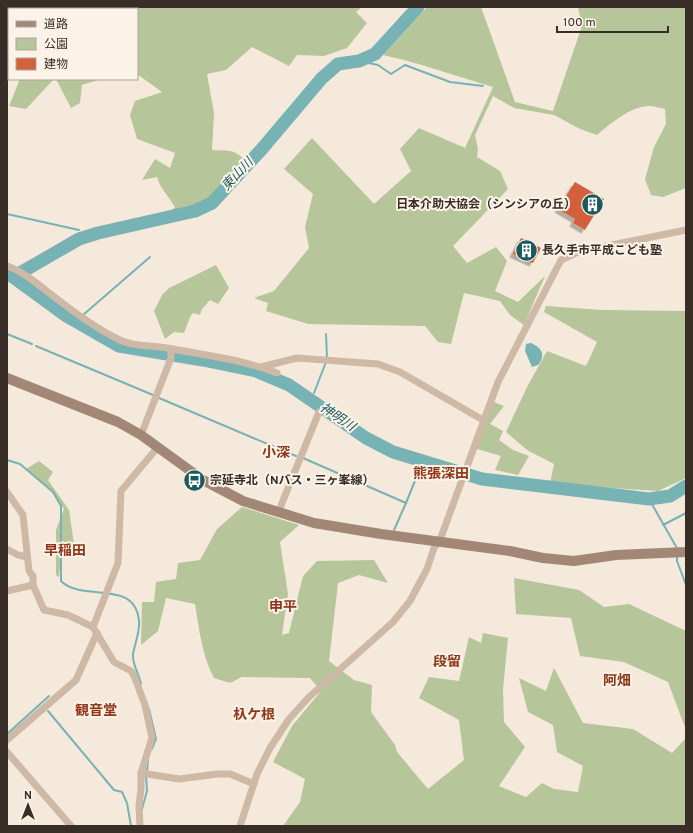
<svg xmlns="http://www.w3.org/2000/svg" width="693" height="833" viewBox="0 0 693 833" font-family="Overpass,'Noto Sans JP',sans-serif">
<style>
.green{fill:#b6c59a}
.water{fill:#77b2b4}
.lines{fill:none;stroke-linecap:round;stroke-linejoin:round}
.stream{stroke:#77b2b4;stroke-width:2}
.river{stroke:#77b2b4;stroke-width:13}
.building{fill:#d2613c;filter:url(#shadow)}
.street{stroke:#ceb8a6;stroke-width:7}
.secondary{stroke:#a28777;stroke-width:10}
.labels{text-anchor:middle;dominant-baseline:central;stroke-width:4;stroke-linejoin:round;paint-order:stroke}
.poi-label{font-size:12px;font-weight:bold;fill:#392d27;stroke:#fbf3e8;text-anchor:start}
.water-label{font-size:13px;font-style:italic;fill:#195a5f;stroke:#fbf3e8}
.quarter-label{font-size:14px;font-weight:bold;fill:#913618;stroke:#fbf3e8}
</style>
<defs>
<filter id="shadow"><feDropShadow dx="-3.5" dy="3.5" stdDeviation="0" flood-color="#0004"/></filter>
</defs>
<rect width="100%" height="100%" fill="#f4e9db"/>
<g class="green">
<path d="M116 7H362L356 12 367 23 347 48 324 56 297 55 289 66 252 47 226 70 207 74 214 113 212 150C228 151 233 148 246 161V166L209 203 195 210 169 214 175 207 160 185 157 177 142 180 155 159 170 168 175 153 137 139 130 115 135 101 162 92 137 74V9H119Z"/>
<path d="M427 7H481L515 102 553 111 582 26 578 7H686V188L663 197 651 195 645 179 654 147 666 124 665 109C660 108 654 106 649 106 631 106 610 124 597 135L580 129 554 115 514 108 493 96 475 135 478 149 477 157 500 171 508 189 453 246 467 263 496 247 507 261 495 291 518 302 545 276 524 325 510 315 500 301 464 293 451 344 438 342 425 326 308 324 266 311 268 303 254 298 274 291 309 248 305 227 313 194 284 169 312 138 374 204 411 171 400 149 419 128 465 148 493 87C456 76 420 63 383 55Z"/>
<polygon points="20,79 54,79 26,109 9,106"/>
<polygon points="56,79 101,79 82,85 80,103 71,108"/>
<polygon points="216,265 229,288 218,304 210,300 202,309 200,315 193,313 190,317 184,333 174,332 165,339 154,311 162,295 169,288"/>
<polygon points="546,306 602,310 686,311 686,478 658,491 550,484 554,464 527,450 506,432 527,387 547,351 586,366 597,342 544,312"/>
<polygon points="491,401 504,406 490,424 503,431 499,440 513,450 529,456 518,475 495,470 501,456 474,448"/>
<polygon points="39,461 53,472 48,480 69,510 75,551 61,557 59,577 56,575 56,530 64,509 49,488 26,469"/>
<path d="M242 507 299 525 280 542 288 594 282 635 289 633 303 576 317 561 374 560 388 583 359 575 338 583 329 661 354 680 372 685 371 712 395 745 397 752 428 789 464 760 459 720 419 698 429 677 459 681 469 637 481 643 483 633 508 638 503 689 504 722 525 747 499 786 526 797 542 783 554 789 578 792 583 766 557 752 553 725 528 712 519 678 546 691 554 668 583 723 633 729 672 753 686 738V826H283L300 802 305 779 273 762 292 726 321 691 310 678 242 677 230 683 214 678C202 656 199 628 195 604L166 598 158 631 141 645 142 602H154L156 582 176 579 178 563 200 560 217 529Z"/>
<polygon points="514,578 579,590 604,607 629,604 686,631 686,730 668,682 624,662 580,656 571,618 516,614"/>
</g>
<path class="water" d="M531 343C542 348 546 355 538 365L532 367 525 351 526 344Z"/>
<g class="lines">
<g class="stream">
<polyline points="359,61 378,65 391,74 405,65 450,82 483,86"/>
<polyline points="7,214 79,230"/>
<polyline points="83,315 150,257"/>
<polyline points="7,334 32,344"/>
<polyline points="326,334 327,358"/>
<polyline points="36,346 153,395"/>
<polyline points="314,393 326,362"/>
<polyline points="159,398 296,456"/>
<polyline points="303,458 406,503 394,530"/>
<path d="M7 460 20 464 53 492 61 506V581C83 603 135 578 139 621 140 632 135 643 133 654 132 664 139 674 141 684"/>
<polyline points="649,499 678,550"/>
<polyline points="406,503 419,471"/>
<polyline points="663,525 686,513"/>
<polyline points="677,556 677,561 686,585"/>
<polyline points="149,709 156,739 152,749"/>
<polyline points="48,711 114,790 122,792 127,803 131,826"/>
<polyline points="7,734 49,696"/>
<polyline points="147,772 148,760"/>
<polyline points="142,809 147,791 146,776"/>
</g>
<g class="river">
<polyline points="7,13 9,9"/>
<polyline points="7,274 13,277 65,315 119,346 203,360 256,371 289,385 366,438 393,452 482,479 649,499 670,496 686,486"/>
<polyline points="13,277 79,239 98,233 195,211 212,203 261,150 322,78 338,64 359,61 375,54 418,7"/>
</g>
</g>
<g class="building">
<polygon points="575,182 604,199 585,230 573,223 575,219 558,209"/>
<polygon points="521,238 541,248 533,263 513,254"/>
</g>
<g class="lines">
<g class="street">
<path d="M7 266C22 271 35 282 48 292 69 308 97 330 122 341 136 347 152 345 167 348 204 355 241 359 277 373"/>
<polyline points="261,367 297,358 378,364 400,372 483,420"/>
<polyline points="141,435 171,358 171,349"/>
<polyline points="7,492 23,515 29,571 33,576 33,585 44,610 68,615 93,627 114,662 131,671 135,678 145,705 152,738 141,773 141,789 139,806 140,826"/>
<polyline points="278,513 319,412"/>
<polyline points="7,549 18,555 27,557"/>
<polyline points="7,591 33,585"/>
<polyline points="93,627 118,563 121,491 157,448"/>
<polyline points="7,740 76,680 97,633"/>
<polyline points="7,752 71,826"/>
<polyline points="141,773 179,779 217,774 230,774 254,784"/>
<polyline points="240,826 257,774 270,748 289,719 309,697 393,622 410,601 427,569 434,548 440,540 498,382 561,260 578,252 686,230"/>
</g>
<polyline class="secondary" points="7,378 118,422 141,435 203,480 243,501 314,523 381,534 510,551 543,558 574,561 616,555 686,552"/>
</g>
<defs>
<symbol id="building-disc" viewBox="-11 -11 22 22"><circle r="9.5" fill="#195a5f" stroke="#fbf3e8"/><path d="M-4-6H4V6H1V3H-1V6H-4ZM-2.5-4.3h1.7v1.8h-1.7ZM.8-4.3h1.7v1.8H.8ZM-2.5-1h1.7V.8h-1.7ZM.8-1h1.7V.8H.8Z" fill="#fff"/></symbol>
<symbol id="bus-disc" viewBox="-11 -11 22 22"><circle r="9.5" fill="#195a5f" stroke="#fbf3e8"/><path d="M-5-6H5V4H4V6H2V4H-2V6H-4V4H-5ZM-3.5-4V0h7V-4ZM-3.5 1.2v1.5H-2V1.2ZM2 1.2v1.5H3.5V1.2Z" fill="#fff"/></symbol>
</defs>
<g fill-rule="evenodd">
<use href="#building-disc" x="580" y="192" width="25" height="25"/>
<use href="#building-disc" x="514" y="238" width="25" height="25"/>
<use href="#bus-disc" x="182" y="468" width="25" height="25"/>
</g>
<g class="labels">
<g class="poi-label">
<text x="576" y="205" text-anchor="end">日本介助犬協会（シンシアの丘）</text>
<text x="542" y="251">長久手市平成こども塾</text>
<text x="210" y="481">宗延寺北（Nバス・三ヶ峯線）</text>
</g>
<g class="water-label">
<text transform="translate(238 175) rotate(-47)">東山川</text>
<text transform="translate(337 418) rotate(34)">神明川</text>
</g>
<g class="quarter-label">
<text x="276" y="453">小深</text>
<text x="441" y="474">熊張深田</text>
<text x="65" y="551">早稲田</text>
<text x="283" y="607">申平</text>
<text x="447" y="662">段留</text>
<text x="617" y="681">阿畑</text>
<text x="96" y="711">観音堂</text>
<text x="254" y="715">杁ケ根</text>
</g>
</g>
<rect width="693" height="833" fill="none" stroke="#392d27" stroke-width="16"/>
<rect x="8" y="8" width="130" height="72" fill="#fbf3e8" stroke="#ada49b"/>
<rect x="16" y="21" width="20" height="6" fill="#a28777" stroke="#ada49b"/>
<text x="44" y="28" font-size="12" fill="#392d27">道路</text>
<rect x="16" y="38" width="20" height="12" fill="#b6c59a" stroke="#ada49b"/>
<text x="44" y="48" font-size="12" fill="#392d27">公園</text>
<rect x="16" y="58" width="20" height="12" fill="#d2613c" stroke="#ada49b"/>
<text x="44" y="68" font-size="12" fill="#392d27">建物</text>
<g transform="translate(28 805)" stroke="#fbf3e8" stroke-width="3" paint-order="stroke">
<path d="M0-3L7 15L0 10L-7 15Z" fill="#392d27"/>
<text y="-6" font-size="11" font-weight="bold" text-anchor="middle" fill="#392d27">N</text>
</g>
<path d="M557 26v6h111v-6" fill="none" stroke="#392d27" stroke-width="2"/>
<text x="563" y="26" font-size="12" fill="#392d27" stroke="#fbf3e8" stroke-width="3" paint-order="stroke">100 m</text>
</svg>
